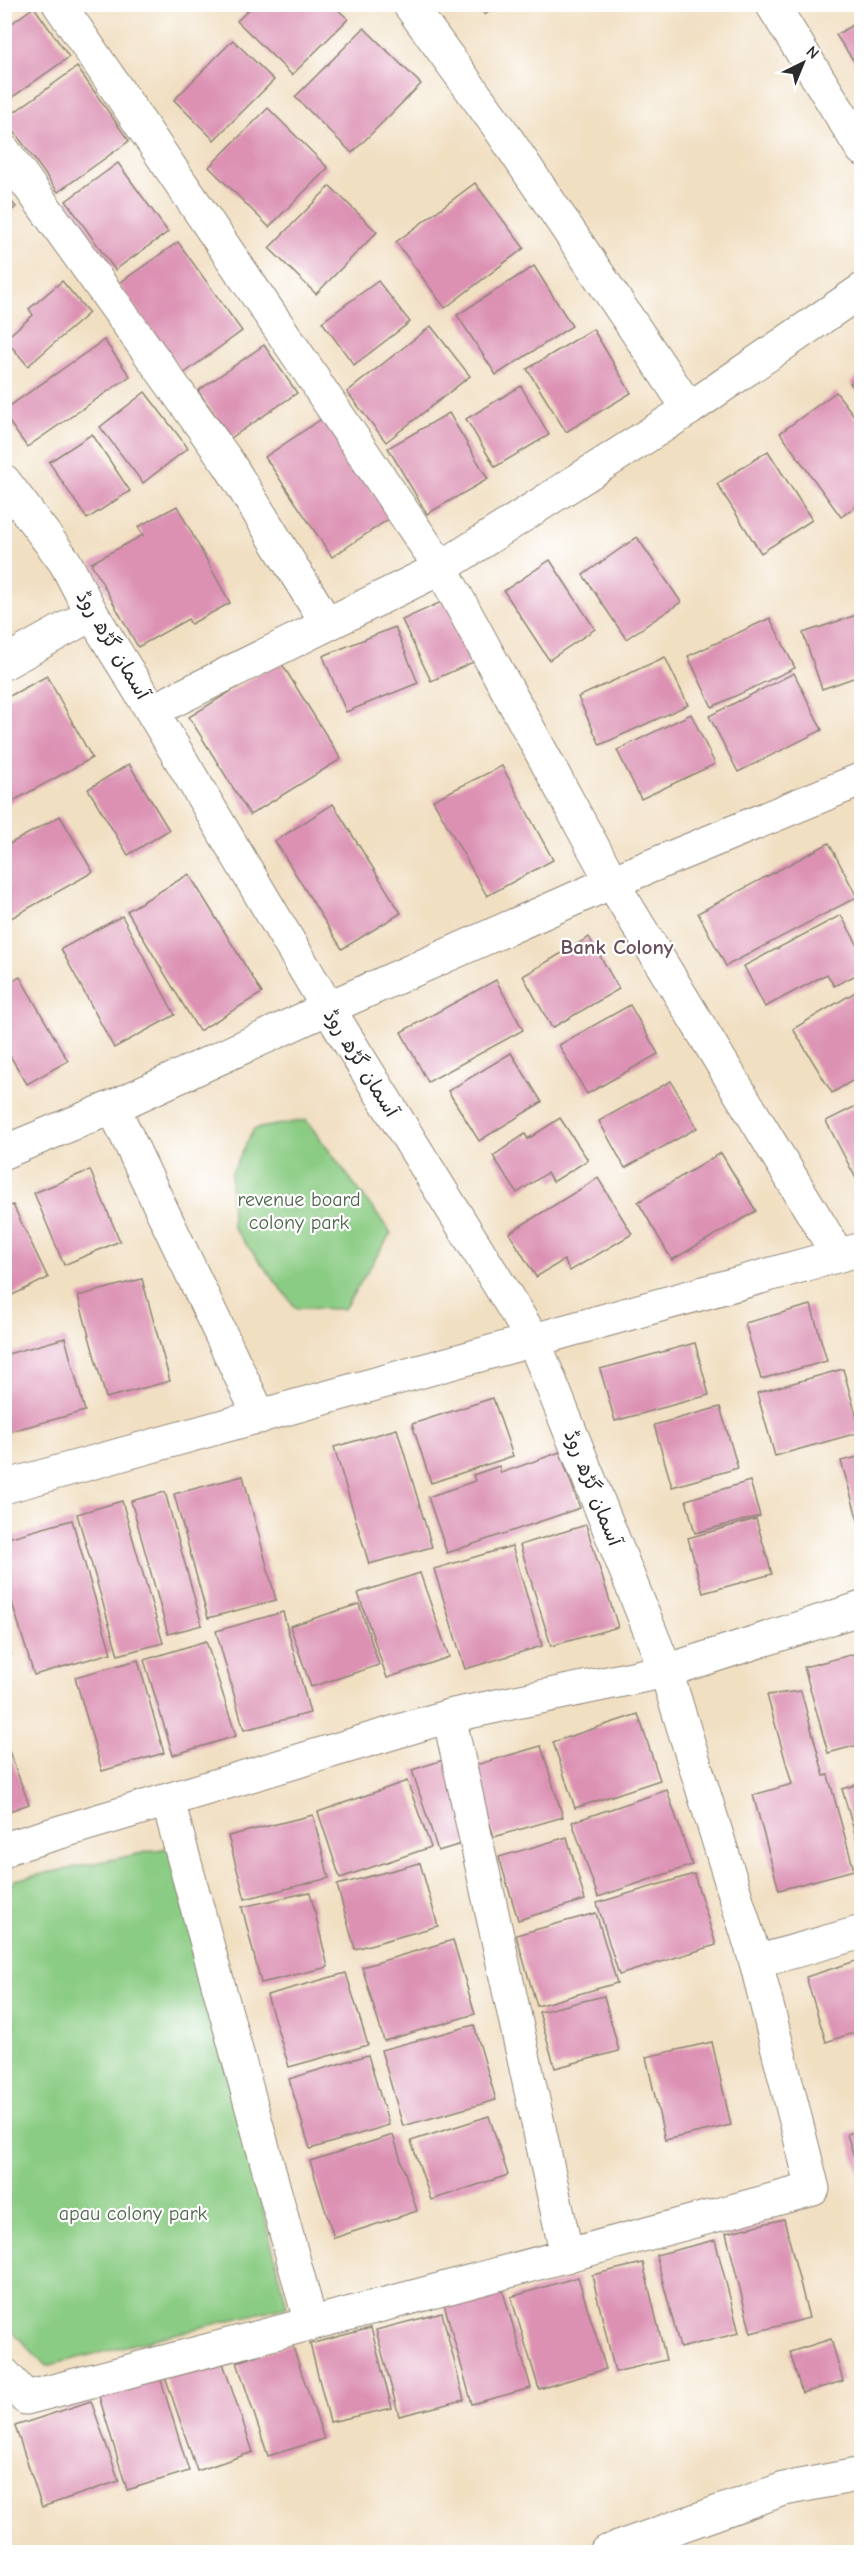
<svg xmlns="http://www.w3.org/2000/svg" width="866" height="2557" viewBox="0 0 866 2557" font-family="'Comic Neue','Playpen Sans Arabic',sans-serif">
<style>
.green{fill:#8bcc84;stroke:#5b7c58;stroke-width:1.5}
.building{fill:#dc91b3}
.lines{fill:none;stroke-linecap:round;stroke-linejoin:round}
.street-casing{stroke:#8e8576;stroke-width:35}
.secondary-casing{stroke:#8e8576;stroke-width:35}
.street{stroke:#fff;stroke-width:33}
.secondary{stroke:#fff;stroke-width:33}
.labels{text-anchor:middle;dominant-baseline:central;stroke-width:4.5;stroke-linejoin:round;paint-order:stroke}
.street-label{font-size:20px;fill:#2b2b2b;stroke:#fff}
.park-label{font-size:20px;fill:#4d634a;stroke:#fff}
.neighbourhood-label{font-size:21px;font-weight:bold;fill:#694f5b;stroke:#fff}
</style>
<rect width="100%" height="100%" fill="#fff"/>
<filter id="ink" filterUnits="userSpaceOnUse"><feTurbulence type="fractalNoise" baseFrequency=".0167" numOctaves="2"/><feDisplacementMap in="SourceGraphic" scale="12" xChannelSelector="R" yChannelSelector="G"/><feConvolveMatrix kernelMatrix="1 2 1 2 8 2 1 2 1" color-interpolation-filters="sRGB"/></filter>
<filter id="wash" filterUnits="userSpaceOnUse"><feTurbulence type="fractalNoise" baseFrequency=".008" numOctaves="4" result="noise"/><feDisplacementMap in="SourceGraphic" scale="24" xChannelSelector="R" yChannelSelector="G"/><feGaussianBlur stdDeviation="1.35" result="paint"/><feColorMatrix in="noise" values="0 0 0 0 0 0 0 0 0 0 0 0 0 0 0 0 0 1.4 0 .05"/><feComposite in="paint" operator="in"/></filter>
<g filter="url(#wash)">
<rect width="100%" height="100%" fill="#f1dfc2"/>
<g class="green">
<polygon points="306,1120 391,1233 344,1309 296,1308 232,1226 231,1174 254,1129"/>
<polygon points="172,1847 287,2306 46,2366 5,2323 4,1894 14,1880"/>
</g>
<g id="blocks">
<g class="building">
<polygon points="475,4 497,4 485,15"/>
<polygon points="254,5 333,5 348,19 292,75 237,21"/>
<polygon points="34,7 69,57 4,103 4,29"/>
<polygon points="862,19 862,73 836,35"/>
<polygon points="364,28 421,84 352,153 295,97"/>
<polygon points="233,40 274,80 214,140 174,100"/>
<polygon points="77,67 129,141 58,192 5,119"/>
<polygon points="268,108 328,168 269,227 209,167"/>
<polygon points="118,163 168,232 115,270 66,201"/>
<polygon points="475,183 524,248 445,308 396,242"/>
<polygon points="330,186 377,232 316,294 269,248"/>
<polygon points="4,193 16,207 4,217"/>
<polygon points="178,242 242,331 183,374 118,284"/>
<polygon points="534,266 572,326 496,375 457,315"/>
<polygon points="62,281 89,313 28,366 5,339 33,315 29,309"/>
<polygon points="378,281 410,322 354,365 322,322"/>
<polygon points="431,326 470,376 386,442 347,392"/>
<polygon points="593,329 631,393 566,432 527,369"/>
<polygon points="104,340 130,376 27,447 4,415 4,410"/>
<polygon points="264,345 297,393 231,438 198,391"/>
<polygon points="862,373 862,397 850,383"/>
<polygon points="521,386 549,435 495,467 466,419"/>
<polygon points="145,392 188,448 143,483 100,427"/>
<polygon points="836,392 862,426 862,502 841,517 780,433"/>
<polygon points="449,413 488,479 427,514 388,448"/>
<polygon points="323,418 390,518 332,557 265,457"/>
<polygon points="92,434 130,491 87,519 49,462"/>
<polygon points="768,451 812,520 761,553 717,484"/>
<polygon points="177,506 230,603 191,624 188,619 138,647 91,563 143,535 138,527"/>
<polygon points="637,537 681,602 626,639 583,575"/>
<polygon points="550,560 595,629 549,660 504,591"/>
<polygon points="450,598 480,659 431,681 402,620"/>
<polygon points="862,613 862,675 822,689 803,633"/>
<polygon points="770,618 795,668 712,707 688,656"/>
<polygon points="395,627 418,683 346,712 323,656"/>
<polygon points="665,657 688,705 600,745 578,697"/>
<polygon points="280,661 341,759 250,815 189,717"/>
<polygon points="794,673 822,730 738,772 709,716"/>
<polygon points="47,676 92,758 4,806 4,699"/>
<polygon points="691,714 715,764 641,799 617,750"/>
<polygon points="129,764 169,830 128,855 88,789"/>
<polygon points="502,766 553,860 487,896 433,800"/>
<polygon points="333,804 401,913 342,949 275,841"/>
<polygon points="60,816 93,872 4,922 4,847"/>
<polygon points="829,843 857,897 726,966 698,913"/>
<polygon points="189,874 262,993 199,1031 127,911"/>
<polygon points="841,915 862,953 862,972 834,986 827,974 765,1007 744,966"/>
<polygon points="122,916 175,1015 114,1048 61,949"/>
<polygon points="589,937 619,989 552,1028 523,976"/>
<polygon points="20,977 68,1061 27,1084 4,1046 4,986"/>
<polygon points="496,980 523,1030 428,1082 401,1032"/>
<polygon points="862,988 862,1075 832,1093 793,1029"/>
<polygon points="630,1005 658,1054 587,1094 559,1045"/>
<polygon points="511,1053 542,1102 479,1141 448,1091"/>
<polygon points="671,1081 697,1128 625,1168 599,1121"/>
<polygon points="862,1103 862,1190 826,1121"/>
<polygon points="560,1118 588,1160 553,1182 547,1173 517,1193 493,1156 525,1134 528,1139"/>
<polygon points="721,1153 756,1211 672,1260 638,1202"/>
<polygon points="90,1170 120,1241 64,1265 34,1193"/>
<polygon points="598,1178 632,1234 570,1271 564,1260 536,1277 509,1233"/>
<polygon points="13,1205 48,1278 4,1299 4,1208"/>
<polygon points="142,1279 170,1381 106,1398 78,1296"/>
<polygon points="811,1305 827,1361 761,1379 745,1323"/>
<polygon points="65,1338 85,1411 4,1433 4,1355"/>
<polygon points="695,1343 709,1395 615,1421 600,1369"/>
<polygon points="843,1369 861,1432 775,1456 757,1393"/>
<polygon points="493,1398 513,1456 431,1483 412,1424"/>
<polygon points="720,1407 738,1468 672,1487 654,1425"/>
<polygon points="397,1429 432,1547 369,1564 334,1447"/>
<polygon points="560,1452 580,1508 447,1553 428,1497 475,1481 473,1475 499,1466 501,1473"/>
<polygon points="862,1456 862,1531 861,1531 841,1461"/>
<polygon points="243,1476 276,1600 208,1618 174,1494"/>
<polygon points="750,1481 760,1516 695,1533 686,1500"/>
<polygon points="165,1492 202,1625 168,1634 131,1501"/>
<polygon points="122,1501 163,1643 118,1655 77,1514"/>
<polygon points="756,1519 772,1574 703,1593 688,1538"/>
<polygon points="72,1520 111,1653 34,1675 4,1576 4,1539"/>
<polygon points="586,1525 618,1627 551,1646 520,1545"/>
<polygon points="512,1546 542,1646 465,1669 434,1569"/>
<polygon points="420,1573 449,1657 387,1678 358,1593"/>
<polygon points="359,1604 379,1665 311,1687 290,1626"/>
<polygon points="283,1612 310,1713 244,1730 216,1631"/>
<polygon points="4,1636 11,1655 4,1657"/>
<polygon points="206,1641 236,1736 173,1755 144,1660"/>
<polygon points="862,1652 862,1744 828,1753 804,1667"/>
<polygon points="138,1660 164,1753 102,1771 75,1677"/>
<polygon points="801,1691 824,1776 828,1775 854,1870 779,1890 753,1795 792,1784 767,1695"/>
<polygon points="638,1714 660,1780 575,1808 553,1742"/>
<polygon points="4,1738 29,1804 4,1813"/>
<polygon points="541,1746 563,1817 494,1837 472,1766"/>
<polygon points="449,1758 475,1840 438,1851 412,1770"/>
<polygon points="407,1781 431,1847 340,1878 318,1812"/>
<polygon points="862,1783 862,1855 861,1855 842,1789"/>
<polygon points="667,1790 692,1865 598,1897 572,1822"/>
<polygon points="313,1815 329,1878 245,1899 228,1836"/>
<polygon points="567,1837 585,1900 518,1920 499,1857"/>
<polygon points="420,1863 438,1926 355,1949 337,1885"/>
<polygon points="694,1874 716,1945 619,1975 597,1903"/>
<polygon points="310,1892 328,1967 261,1983 242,1907"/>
<polygon points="596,1913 617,1983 537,2006 516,1935"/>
<polygon points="453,1940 475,2014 384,2041 362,1967"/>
<polygon points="862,1959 862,2030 826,2042 806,1977"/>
<polygon points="346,1973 368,2045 289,2067 267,1995"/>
<polygon points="604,1996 619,2051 555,2068 539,2012"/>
<polygon points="474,2025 496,2100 403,2126 381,2050"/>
<polygon points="712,2042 731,2125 665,2140 646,2057"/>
<polygon points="368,2055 389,2125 310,2149 289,2079"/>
<polygon points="489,2116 508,2175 431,2200 411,2141"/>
<polygon points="862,2130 862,2180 861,2180 847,2134"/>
<polygon points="393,2135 417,2211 334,2238 310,2161"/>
<polygon points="784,2219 809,2318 751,2333 726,2233"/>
<polygon points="715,2240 739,2333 680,2348 656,2255"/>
<polygon points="643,2263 666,2360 615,2372 592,2275"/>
<polygon points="578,2277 606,2369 539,2389 511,2297"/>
<polygon points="502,2288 531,2388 472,2404 444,2304"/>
<polygon points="442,2313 464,2400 399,2416 376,2330"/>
<polygon points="371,2328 392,2408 330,2422 310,2344"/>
<polygon points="831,2339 843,2381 802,2393 790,2352"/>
<polygon points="292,2344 324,2439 268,2456 237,2362"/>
<polygon points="221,2357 253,2452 197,2471 165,2376"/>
<polygon points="159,2374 189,2471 127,2490 98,2393"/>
<polygon points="91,2401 119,2481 42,2507 15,2426"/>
</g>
</g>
</g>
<g filter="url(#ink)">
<use href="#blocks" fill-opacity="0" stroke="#8e8576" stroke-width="1.5"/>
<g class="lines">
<defs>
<g id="street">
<polyline points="59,4 314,379"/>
<polyline points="409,4 498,126 689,409"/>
<polyline points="772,4 862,149"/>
<polyline points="4,151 229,464 327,624"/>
<polyline points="320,389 441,568 612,882 838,1255"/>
<polyline points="4,663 92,614"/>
<polyline points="152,711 441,568 689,409 862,290"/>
<polyline points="113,1107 260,1417"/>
<polyline points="4,1152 113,1107 328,1008 612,882 862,779"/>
<polyline points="4,1487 862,1249"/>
<polyline points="666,1671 756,1962 862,1932"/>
<polyline points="449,1716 567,2256"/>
<polyline points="168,1801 311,2324"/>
<polyline points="4,2374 26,2398 424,2294 813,2189 756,1962"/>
<polyline points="606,2552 784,2489 862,2474"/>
</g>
<g id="secondary">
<polyline points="4,481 65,562 92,614 152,711 328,1008 534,1341 666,1671"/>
<polyline points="4,1851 7,1848 449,1716 666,1671 862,1608"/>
</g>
</defs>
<use href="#street" class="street-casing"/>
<use href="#secondary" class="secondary-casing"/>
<use href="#street" class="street"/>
<use href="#secondary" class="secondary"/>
</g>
</g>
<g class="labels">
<g class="street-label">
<text transform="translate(113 645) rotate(59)">آسمان گڑھ روڈ</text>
<text transform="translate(361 1063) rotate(58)">آسمان گڑھ روڈ</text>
<text transform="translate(593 1488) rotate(68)">آسمان گڑھ روڈ</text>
</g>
<g class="park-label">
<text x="299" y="1199">revenue board<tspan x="299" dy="23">colony park</tspan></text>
<text x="133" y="2213">apau colony park</text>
</g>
<g class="neighbourhood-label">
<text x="617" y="947">Bank Colony</text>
</g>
</g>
<rect width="866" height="2557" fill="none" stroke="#fff" stroke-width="24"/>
<g transform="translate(803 63) rotate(43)" stroke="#ffffff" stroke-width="4.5" paint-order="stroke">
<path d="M0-4.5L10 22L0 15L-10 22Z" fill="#2b2b2b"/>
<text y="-9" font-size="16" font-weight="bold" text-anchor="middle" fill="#2b2b2b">N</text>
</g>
</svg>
